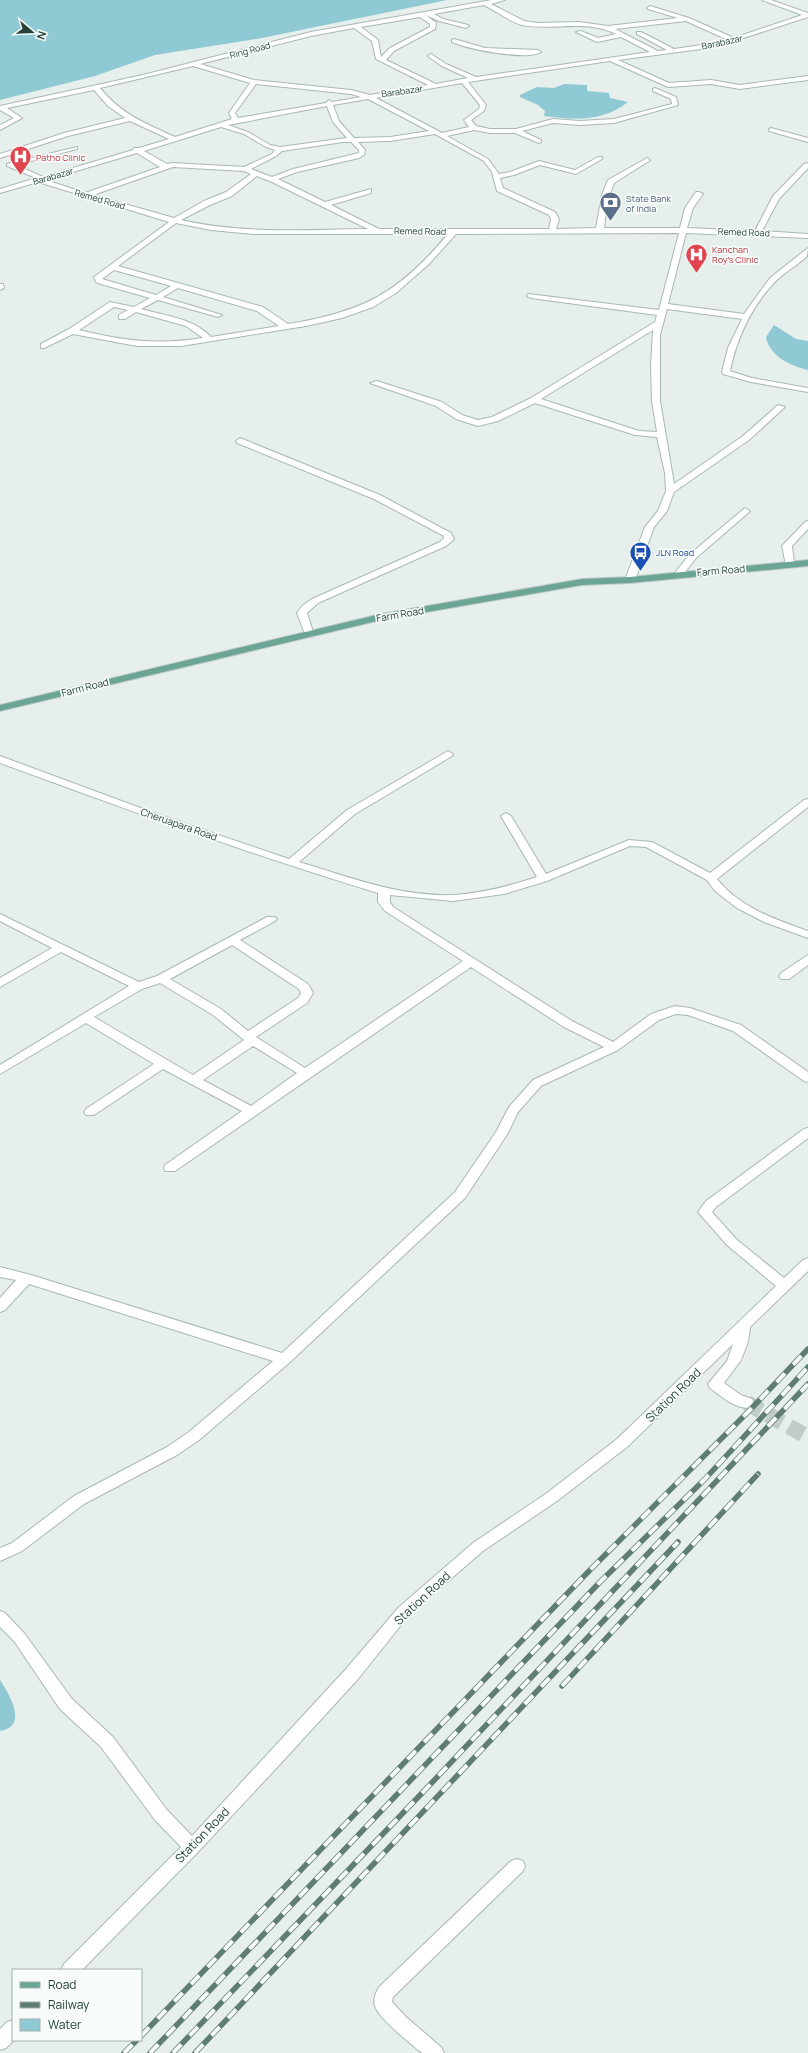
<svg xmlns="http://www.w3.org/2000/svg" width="808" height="2053" viewBox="0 0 808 2053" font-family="Manrope,sans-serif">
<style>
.water{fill:#8ec9d4}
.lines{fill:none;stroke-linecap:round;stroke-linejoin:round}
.minor-tunnel{stroke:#bfccc8;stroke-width:16;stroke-dasharray:16 8;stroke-linecap:butt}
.minor-casing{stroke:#a8b8b2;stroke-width:2}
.major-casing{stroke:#c2cac8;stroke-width:2}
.minor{fill:#fff;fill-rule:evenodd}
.major{fill:#6aa596;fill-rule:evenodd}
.rail-casing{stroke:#5f7d75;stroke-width:5.5}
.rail{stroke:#f7fbf9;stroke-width:4;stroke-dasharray:12;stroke-linecap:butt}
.labels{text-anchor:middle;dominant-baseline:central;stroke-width:3.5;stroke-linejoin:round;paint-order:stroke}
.far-street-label{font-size:9px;fill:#24423a;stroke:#f7fbf9}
.far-health-label{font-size:9px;fill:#be3a42;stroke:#f7fbf9;text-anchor:start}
.far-service-label{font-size:9px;fill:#4e5e75;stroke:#f7fbf9;text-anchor:start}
.far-transit-label{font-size:9px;fill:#164399;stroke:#f7fbf9;text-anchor:start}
.street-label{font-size:10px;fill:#24423a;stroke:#f7fbf9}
.near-street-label{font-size:12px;fill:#24423a;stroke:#f7fbf9}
</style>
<rect width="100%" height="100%" fill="#e6efeb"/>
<g class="water">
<polygon points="0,0 447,0 262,38 155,55 95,76 0,100"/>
<path d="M564 84 587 85V91L609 93 610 98 628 102C602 122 576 120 544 116L545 111 538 105 520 97V95L537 87 554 88Z"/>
<path d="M774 325 796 339 808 341V370C791 366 769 356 766 337Z"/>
<path d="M0 1680C9 1694 29 1726 0 1731Z"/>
</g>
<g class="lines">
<polyline class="minor-tunnel" points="747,1403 808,1437"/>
<defs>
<g id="minor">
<path d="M492 0H505L491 4 524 21 538 23 579 22 608 26 678 18 648 9 647 8 650 6 689 18 734 38 802 15 762 0H771L808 13V17L716 47 618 60 669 83 711 80 740 85 808 76V80L740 89 711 84 668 87 610 61 468 82 486 105 484 111 471 120 476 126 490 129H516L553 119 580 121 614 119 672 104 671 99 653 91V89L655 88 676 97 678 105 614 123 580 125 553 123 522 131 541 140V142L539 143 515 133H490L474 130 447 136 488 159 499 174 510 172 539 161 575 170 598 157H602V159L576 174 540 165 514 175 500 178 503 188 555 212 559 219 556 229 596 228 602 195 608 180 647 158 650 160 649 161 614 183 607 202 604 228H680L685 208 696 192H699L703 194 693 208 687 228 755 231 773 196 804 164 808 163V168L779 199 762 231 808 234V238L686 233 668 304 744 314 770 278 808 248 807 256C798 265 787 271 778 279 753 303 737 337 730 371L752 378 808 388V392L751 382 723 374 722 372 728 348 742 319 667 309 660 335V401L674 484 743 436 778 405 785 407 749 440 674 492 667 511 654 527 635 580 630 583 625 580 645 527 658 511 666 491 665 473 657 437 635 435 535 403 498 421 478 426 456 419 436 406 370 383 377 381 442 402 462 415 478 420 492 417 531 398 655 322 657 315 531 298 527 296 528 294 659 310 679 233 456 234 429 264 396 293 373 307 342 318 306 326 181 346H137L73 334 44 348H41V344L69 329 110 302 134 307 150 298 101 284 96 282 94 277 169 222 38 182 0 193V189L36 178 7 166V164L77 147V149L16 165 43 177 133 150 134 148H139L169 139 130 121 68 136 0 158V154L64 133 125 118 108 106 94 90 7 108 22 118 0 130V125L14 118 0 110V106L143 75 311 32ZM484 5C496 11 510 22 522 25 553 31 586 19 616 34L598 38 581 31 576 32 597 42 621 37 650 52 476 77 446 64 431 54 428 56 429 57 442 66 468 78 436 84 386 60 394 51 435 29 436 23 426 15 439 21 466 28 469 26 468 25 443 19 434 14ZM420 17 430 24V27L390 48 381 57 378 40 361 27ZM686 21 728 40 715 43 674 49 641 32H637V34L667 50 658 51 615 29ZM354 28 372 41 376 59 428 85 370 95 351 90 254 80 200 64 311 36ZM193 66 250 83 229 113 232 119 175 137C145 123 122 115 100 88ZM462 83 480 105 479 109 464 120 469 127 442 133 376 98ZM256 84 351 94 361 97 332 102 329 100 326 103 238 118 235 113ZM368 99 429 131 390 137 354 138 339 121 333 105ZM327 106 333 122 347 138 280 147 270 145 248 132 228 125ZM221 127 244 134 266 147 275 150 272 154 244 167 172 163 167 164 144 151ZM435 134 484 161 492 172 497 191 549 215 551 219 549 229H379L331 205 371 193V189L325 202 278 179 297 172 359 158 364 155 365 150 358 142 390 141ZM343 142H351L359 150V153L293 169 272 177 251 169 276 156 282 151ZM137 153 160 167 85 193 46 180ZM173 167 244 171 251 174 226 192 204 201 174 218 93 195ZM257 176 272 182 368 229C306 230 243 234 181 220L210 205 232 196ZM176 223 211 230 253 234H448C399 293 363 312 288 324L263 307 118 266ZM114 270 171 286 156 295 102 279ZM178 288 257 311 279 326 211 337C193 318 166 316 141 309L158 300 218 317 222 315 163 297ZM114 307 128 310 119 315V319H125L136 312 186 326 203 338C158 345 123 341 79 330ZM653 330 651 366 652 401 657 432 639 431 541 399Z"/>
<path d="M454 39 485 48 538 50 541 52C528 61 467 49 452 42V40Z"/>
<polygon points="771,128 808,138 808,142 769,131 769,129"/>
<polygon points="0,284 3,284 4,288 0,290"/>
<polygon points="240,438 380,495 451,533 454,539 446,546 318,603 307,613 314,635 312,637 306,637 297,613 302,606 312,599 440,542 444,538 444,536 374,499 237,443 236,441"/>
<polygon points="745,508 750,511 748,513 696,558 682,576 676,576 674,574 690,554"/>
<polygon points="808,521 808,529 792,546 794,563 789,566 786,565 782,546 805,522"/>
<path d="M448 751 453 754 452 756 355 814 299 862C349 877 400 897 453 895 482 893 510 886 537 877L501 816 506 813 511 816 546 874 629 840 652 842 710 873 804 800 808 799V807L717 879C739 907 776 920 808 931V938L764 922 737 908 715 891 707 880 646 847 630 846 547 881 504 894 453 901 390 895V902L393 907 572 1021 613 1042 651 1014 675 1006 690 1008 741 1025 808 1072V1082L804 1081 733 1031 688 1015 676 1014 659 1020 618 1050 541 1086 518 1112 508 1133 465 1198 289 1363 199 1440 177 1455 84 1504 22 1551 0 1561V1548L12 1543 74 1496 167 1447 189 1432 273 1361 29 1284 5 1310 0 1312V1298L16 1280 0 1277V1267L31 1275 282 1353 455 1192 496 1132 509 1107 533 1080 604 1047 564 1027 471 967 175 1171H165L164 1168 165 1165 242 1111 163 1069 94 1115H86L84 1112 86 1109 154 1064 86 1023 0 1074V1065L129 986 61 952 0 987V978L52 948 0 921V914L139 982 157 976 267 917H275L277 919 275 921 240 940 308 984 313 993 307 1003 256 1037 305 1068 463 961 385 911 378 902V893C250 854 125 809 0 763V756L154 813 289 859 347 810ZM232 945 299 989 301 993 298 998 248 1031 221 1009 170 979ZM160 983 213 1015 244 1040 193 1075 94 1017 142 989ZM253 1046 297 1073 251 1106 203 1080Z"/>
<polygon points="808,955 808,965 789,979 781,979 779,976 781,973"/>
<path d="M808 1128V1138L716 1207 712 1212 736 1239 784 1278 803 1260 808 1258V1271L750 1327 748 1342 741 1360 724 1383 741 1395 752 1399 754 1403 752 1407C737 1411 721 1396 710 1388L708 1384 727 1361 733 1344 627 1447 557 1501 483 1551 409 1615 358 1679 283 1761 198 1852 82 1970H61L64 1964 181 1847 155 1820 101 1747 60 1709 14 1641 0 1627V1611L5 1613 24 1633 72 1699 113 1737 167 1810 192 1836 346 1669 399 1607 473 1543 547 1493 617 1439 776 1286 727 1245 698 1212 706 1201 804 1129Z"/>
<path d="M517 1859 523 1861 525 1866 523 1871 393 1997 392 2002 406 2017 441 2047 444 2053H422C410 2043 379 2019 375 2006 373 2000 376 1992 379 1987L511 1861Z"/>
<polygon points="13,2020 14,2040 6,2048 0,2050 0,2029 7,2022"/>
</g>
<polygon id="major" points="808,560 808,566 630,583 582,585 381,620 0,711 0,705 381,614 582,579 630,577"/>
</defs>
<use href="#minor" class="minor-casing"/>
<use href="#major" class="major-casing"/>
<use href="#minor" class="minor"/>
<use href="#major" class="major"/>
<defs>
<g id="rail">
<polyline points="562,1686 758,1474"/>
<polyline points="141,2036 589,1571 749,1411 808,1349"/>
<polyline points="124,2053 137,2040"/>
<polyline points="150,2053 600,1582 705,1479 808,1367"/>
<polyline points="173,2053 424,1791 808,1384"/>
<polyline points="195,2053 678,1542"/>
</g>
</defs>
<use href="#rail" class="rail-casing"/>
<use href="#rail" class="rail"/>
</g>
<defs>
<symbol id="hospital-pin" viewBox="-11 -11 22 30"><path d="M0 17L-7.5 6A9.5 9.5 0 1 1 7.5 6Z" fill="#e0444e" stroke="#f7fbf9"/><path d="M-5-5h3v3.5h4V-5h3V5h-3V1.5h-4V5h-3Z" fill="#fff"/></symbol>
<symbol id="bank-pin" viewBox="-11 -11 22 30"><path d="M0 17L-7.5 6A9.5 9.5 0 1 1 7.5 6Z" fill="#5c6f8a" stroke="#f7fbf9"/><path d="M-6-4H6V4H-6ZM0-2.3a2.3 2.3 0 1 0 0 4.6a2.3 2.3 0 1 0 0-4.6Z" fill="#fff"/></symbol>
<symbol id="bus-pin" viewBox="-11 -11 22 30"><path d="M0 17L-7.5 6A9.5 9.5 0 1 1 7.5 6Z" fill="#1a4fb4" stroke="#f7fbf9"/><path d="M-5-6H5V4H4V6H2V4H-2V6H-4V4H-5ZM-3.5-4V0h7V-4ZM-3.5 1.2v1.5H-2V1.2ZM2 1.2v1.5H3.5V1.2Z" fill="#fff"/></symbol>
</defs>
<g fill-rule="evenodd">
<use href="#hospital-pin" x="8" y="144" width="25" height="34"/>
<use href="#bank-pin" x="598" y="190" width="25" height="34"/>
<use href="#hospital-pin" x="684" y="242" width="25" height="34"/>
<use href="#bus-pin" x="628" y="540" width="25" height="34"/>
</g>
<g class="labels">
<g class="far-street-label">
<text transform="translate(722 42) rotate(-12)">Barabazar</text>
<text transform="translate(250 50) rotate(-15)">Ring Road</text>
<text transform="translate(402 91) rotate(-8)">Barabazar</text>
<text transform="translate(53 176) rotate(-16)">Barabazar</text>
<text transform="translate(100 199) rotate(16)">Remed Road</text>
<text transform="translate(420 231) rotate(1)">Remed Road</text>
<text transform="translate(744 232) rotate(2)">Remed Road</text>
</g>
<g class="far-health-label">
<text x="36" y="157">Patho Clinic</text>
<text x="712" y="249">Kanchan<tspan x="712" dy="10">Roy's Clinic</tspan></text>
</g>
<g class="far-service-label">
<text x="626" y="198">State Bank<tspan x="626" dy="10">of India</tspan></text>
</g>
<g class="far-transit-label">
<text x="656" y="552">JLN Road</text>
</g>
<g class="street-label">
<text transform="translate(721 570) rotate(-5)">Farm Road</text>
<text transform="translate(400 614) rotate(-10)">Farm Road</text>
<text transform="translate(85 687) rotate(-14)">Farm Road</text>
<text transform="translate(179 824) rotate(19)">Cheruapara Road</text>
</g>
<g class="near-street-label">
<text transform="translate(673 1395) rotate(-44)">Station Road</text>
<text transform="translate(422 1598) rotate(-43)">Station Road</text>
<text transform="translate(202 1835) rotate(-46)">Station Road</text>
</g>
</g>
<rect x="12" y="1969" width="130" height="72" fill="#f7fbf9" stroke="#a3b1ad"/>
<rect x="20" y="1982" width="20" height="6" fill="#6aa596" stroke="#a3b1ad"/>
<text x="48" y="1989" font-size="12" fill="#24423a">Road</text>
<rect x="20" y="2002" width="20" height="6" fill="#5f7d75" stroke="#a3b1ad"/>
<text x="48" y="2009" font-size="12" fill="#24423a">Railway</text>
<rect x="20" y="2019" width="20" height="12" fill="#8ec9d4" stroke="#a3b1ad"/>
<text x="48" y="2029" font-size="12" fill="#24423a">Water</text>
<g transform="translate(32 32) rotate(109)" stroke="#f7fbf9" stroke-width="3" paint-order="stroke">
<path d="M0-3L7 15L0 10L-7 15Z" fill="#24423a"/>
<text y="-6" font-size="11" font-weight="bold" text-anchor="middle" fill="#24423a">N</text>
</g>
</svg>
